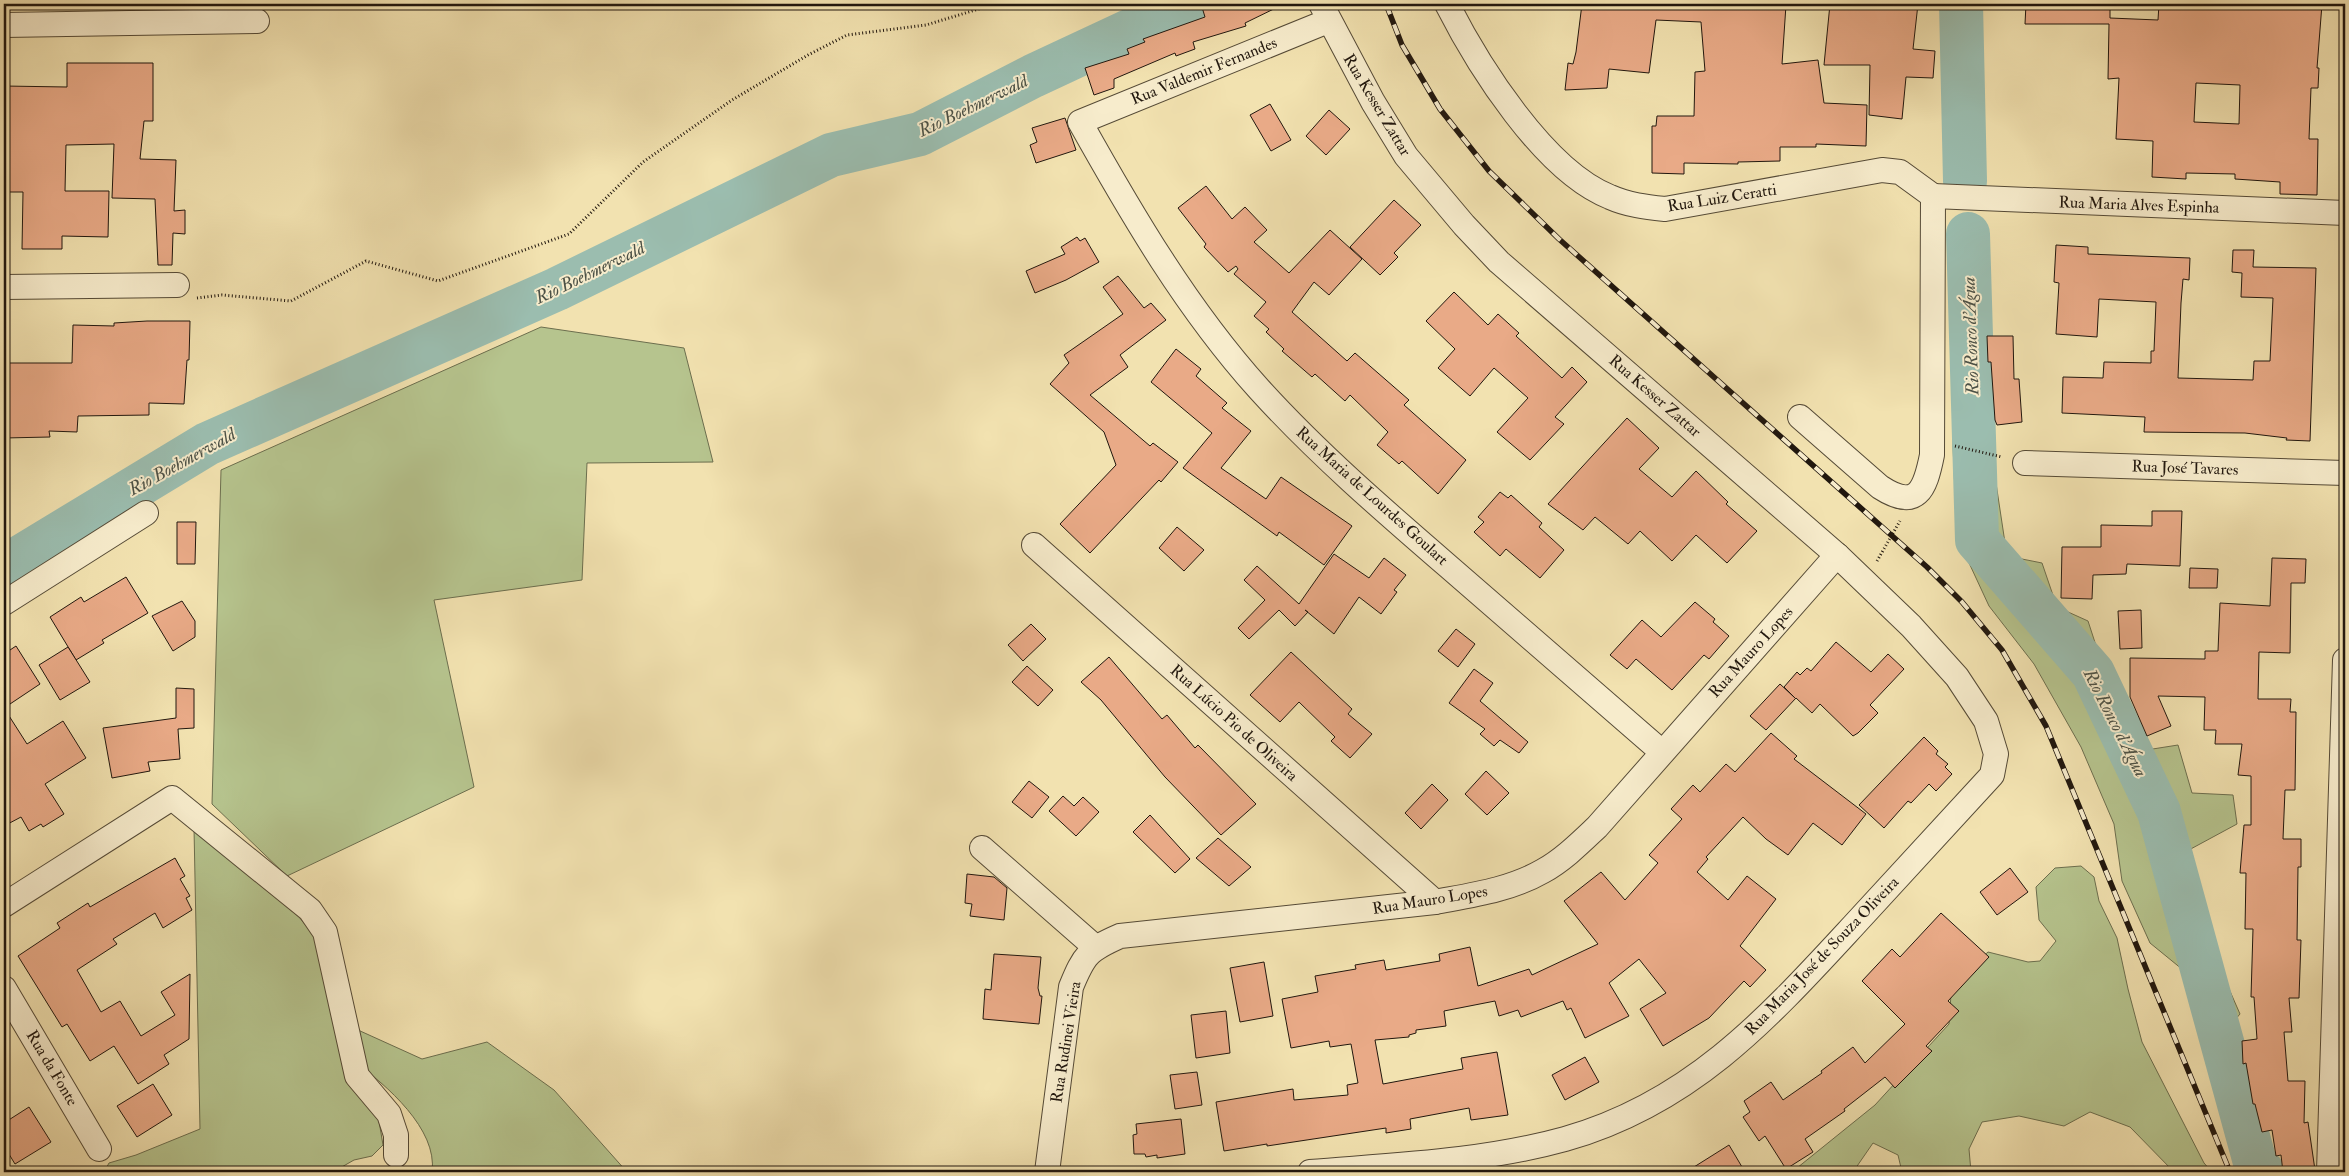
<svg xmlns="http://www.w3.org/2000/svg" width="2349" height="1176" viewBox="0 0 2349 1176" font-family="'IM FELL Double Pica',serif">
<style>
.green{fill:#b6c48e;stroke:#6c6e4e}
.lines{fill:none;stroke-linecap:round;stroke-linejoin:round}
.river{stroke:#9bbdaf;stroke-width:44}
.building{fill:#e9aa87;stroke:#21170e;fill-rule:evenodd}
.minor-casing{stroke:#554a36;stroke-width:26}
.path{stroke:#21170e;stroke-width:3;stroke-dasharray:1 2.5;stroke-linecap:butt}
.minor{stroke:#f7eccc;stroke-width:24}
.rail-casing{stroke:#21170e;stroke-width:5.5}
.rail{stroke:#f7eccc;stroke-width:4;stroke-dasharray:11;stroke-linecap:butt}
.labels{text-anchor:middle;dominant-baseline:central;stroke-width:4;stroke-linejoin:round;paint-order:stroke}
.street-label{font-size:16px;fill:#21170e;stroke:#f7eccc}
.water-label{font-size:18px;font-style:italic;fill:#4c5146;stroke:#f7eccc}
</style>
<rect width="100%" height="100%" fill="#f2e2b0"/>
<filter id="stains"><feTurbulence type="fractalNoise" baseFrequency=".004" numOctaves="4"/><feColorMatrix values="0 0 0 0 .2 0 0 0 0 .09 0 0 0 0 .02 0 0 0 .5 -.17"/></filter>
<radialGradient id="worn" r=".72"><stop offset=".6" stop-color="#630" stop-opacity="0"/><stop offset="1" stop-color="#630" stop-opacity=".3"/></radialGradient>
<g class="green">
<polygon points="1956,249 1978,260 1983,397 2007,556 2042,563 2057,607 2088,621 2116,707 2140,751 2178,745 2192,793 2233,795 2237,824 2187,851 2190,894 2208,913 2208,941 2240,1014 2228,1028 2202,1014 2188,974 2150,943 2122,881 2114,824 2081,747 2034,664 1989,606 1957,537 1953,446 1953,279"/>
<polygon points="541,327 684,348 713,462 587,463 582,580 434,600 474,787 287,876 212,804 221,470"/>
<path d="M194 828 299 917 316 938 324 965 336 1033 358 1030 422 1059 487 1042 554 1090 627 1172H432C438 1129 386 1085 355 1062L347 1078 379 1121 383 1145 372 1156 354 1160 333 1172H104L109 1163 136 1155 200 1129Z"/>
<polygon points="2081,866 2094,877 2099,901 2117,938 2128,989 2142,1042 2204,1163 2212,1172 2174,1172 2130,1127 2090,1112 2064,1126 2019,1116 1982,1122 1969,1149 1971,1172 1902,1172 1898,1155 1873,1143 1853,1172 1792,1172 1875,1105 1949,1024 1951,994 1964,973 1988,952 2028,962 2040,961 2056,941 2039,920 2036,887 2055,868"/>
</g>
<g class="lines">
<g class="river">
<polyline points="1961,4 1965,181"/>
<polyline points="1968,234 1977,540 2093,673 2159,812 2256,1166 2263,1172"/>
<polyline points="4,567 207,444 557,289 831,155 920,134 1033,76 1187,4"/>
</g>
</g>
<g class="building">
<polygon points="1201,4 1284,4 1245,23 1246,26 1193,42 1195,49 1176,56 1175,53 1114,79 1114,88 1094,95 1085,68 1129,54 1127,49 1145,42 1143,39 1205,17"/>
<polygon points="1582,4 1786,5 1782,64 1818,60 1824,103 1867,105 1866,146 1816,144 1816,147 1780,147 1780,161 1738,162 1738,164 1684,163 1684,174 1652,173 1652,126 1656,126 1657,116 1694,116 1695,72 1705,71 1701,22 1656,20 1649,73 1609,69 1607,88 1565,90 1568,63 1573,64 1576,52"/>
<polygon points="1830,4 1918,4 1913,49 1935,51 1933,78 1906,77 1902,119 1869,115 1870,65 1824,65"/>
<path d="M2026 4H2110V18L2158 20 2159 4H2322L2317 68H2319L2318 88H2311L2309 139H2318L2317 195 2280 194V182L2235 179V174L2186 173V179L2152 177 2153 141 2116 139 2119 78 2108 79 2109 24H2025ZM2196 83 2240 85 2239 124 2194 122Z"/>
<polygon points="67,63 153,63 153,121 144,121 140,159 176,160 174,211 185,210 185,234 173,233 172,265 158,265 155,199 112,198 114,144 66,145 65,191 109,191 108,237 62,236 62,249 22,249 23,192 4,192 4,86 67,87"/>
<polygon points="1270,104 1291,140 1271,151 1250,115"/>
<polygon points="1329,110 1350,129 1326,155 1306,136"/>
<polygon points="1065,118 1076,150 1036,163 1030,145 1037,142 1032,128"/>
<polygon points="1206,186 1232,219 1245,207 1267,230 1254,242 1289,273 1330,230 1362,259 1329,295 1314,282 1292,312 1347,361 1355,353 1409,400 1404,405 1466,460 1438,494 1402,461 1399,464 1377,445 1388,432 1350,395 1345,401 1315,374 1312,377 1282,351 1284,349 1266,332 1269,329 1254,316 1266,302 1234,274 1238,269 1236,266 1228,272 1204,247 1206,244 1178,208"/>
<polygon points="1394,200 1421,225 1394,253 1398,257 1380,275 1350,247"/>
<polygon points="1077,237 1080,241 1085,238 1099,262 1066,280 1035,293 1026,271 1065,254 1061,247"/>
<polygon points="2056,245 2088,247 2088,254 2190,258 2189,280 2183,279 2181,303 2178,378 2253,380 2254,361 2270,361 2273,298 2241,297 2242,273 2232,272 2233,250 2254,250 2253,267 2316,268 2310,441 2286,440 2287,438 2245,433 2144,432 2145,417 2062,413 2063,377 2103,378 2104,362 2151,363 2151,351 2154,351 2156,302 2099,299 2097,337 2056,334 2059,283 2054,282"/>
<polygon points="1118,276 1144,308 1151,303 1166,320 1120,355 1128,367 1090,395 1150,446 1153,443 1178,462 1161,482 1159,480 1090,553 1060,524 1116,465 1104,432 1050,384 1069,363 1064,355 1123,314 1103,287"/>
<polygon points="1454,292 1488,325 1498,314 1519,333 1516,336 1562,378 1572,367 1587,382 1555,417 1564,424 1530,460 1497,432 1528,398 1494,368 1470,396 1438,368 1455,349 1426,321"/>
<polygon points="147,321 190,321 189,360 187,360 184,404 149,403 149,415 78,416 77,432 49,431 50,437 4,438 4,363 72,363 73,325 114,326 114,323"/>
<polygon points="1987,336 2013,336 2014,379 2019,379 2022,422 1997,425 1995,420 1991,362 1988,362"/>
<polygon points="1176,349 1201,369 1196,376 1227,403 1222,408 1251,431 1221,468 1266,499 1281,477 1352,526 1324,565 1279,532 1277,536 1183,468 1212,433 1151,382"/>
<polygon points="1627,418 1659,448 1639,469 1672,497 1696,471 1728,502 1726,504 1757,531 1727,563 1696,535 1672,561 1640,531 1628,544 1595,517 1583,530 1548,504"/>
<polygon points="1500,492 1508,498 1511,495 1542,523 1539,527 1564,550 1540,578 1506,549 1500,556 1474,532 1484,522 1478,517"/>
<polygon points="2152,511 2182,511 2180,566 2127,564 2126,574 2093,575 2092,599 2061,598 2062,547 2101,547 2101,525 2152,526"/>
<polygon points="177,522 196,522 195,564 177,564"/>
<polygon points="1177,527 1204,550 1184,571 1159,548"/>
<polygon points="1334,554 1369,578 1384,558 1406,575 1394,590 1397,592 1381,614 1359,597 1334,634 1305,610 1308,612 1295,626 1279,610 1249,639 1238,628 1265,600 1244,580 1257,566 1299,604"/>
<polygon points="2272,558 2306,559 2305,583 2291,583 2290,653 2259,652 2258,699 2291,699 2290,712 2296,712 2295,790 2285,790 2283,839 2301,839 2301,867 2298,867 2297,940 2301,940 2299,998 2289,998 2292,1032 2284,1032 2288,1081 2305,1081 2304,1123 2308,1122 2315,1170 2294,1172 2283,1172 2281,1155 2276,1156 2272,1130 2262,1132 2255,1104 2253,1104 2246,1063 2243,1064 2242,1041 2257,1039 2254,997 2251,997 2253,929 2245,929 2246,873 2240,873 2244,825 2251,825 2251,776 2238,775 2242,744 2215,744 2216,730 2204,730 2205,697 2158,696 2171,726 2147,736 2130,697 2130,658 2205,659 2205,651 2218,651 2220,603 2270,606"/>
<polygon points="2190,568 2218,569 2217,588 2189,588"/>
<polygon points="126,577 148,613 102,640 104,643 76,660 50,617 81,597 84,602"/>
<polygon points="182,601 195,621 195,637 173,651 152,616"/>
<polygon points="1695,602 1715,619 1713,622 1729,636 1709,659 1704,655 1672,690 1636,659 1627,669 1610,655 1642,620 1661,637"/>
<polygon points="2141,610 2142,648 2120,649 2118,611"/>
<polygon points="1031,624 1046,639 1023,661 1008,645"/>
<polygon points="1456,629 1475,644 1458,667 1438,651"/>
<polygon points="1836,642 1871,672 1888,654 1904,669 1870,705 1878,713 1858,733 1853,736 1820,704 1812,713 1796,698 1766,730 1750,716 1780,684 1795,698 1784,687 1797,672 1800,675 1807,668 1811,671"/>
<polygon points="16,646 40,684 4,708 27,744 63,721 86,758 45,784 64,814 43,827 41,824 29,831 21,817 4,826 4,654"/>
<polygon points="68,647 90,682 60,700 39,665"/>
<polygon points="1291,652 1352,709 1348,714 1372,734 1350,758 1331,741 1335,737 1299,702 1280,722 1250,695"/>
<polygon points="1109,657 1162,719 1167,715 1195,748 1198,745 1256,804 1221,835 1165,777 1101,700 1081,682"/>
<polygon points="1027,666 1053,690 1038,706 1012,682"/>
<polygon points="1474,669 1493,683 1480,701 1528,742 1519,753 1500,740 1494,746 1480,734 1485,729 1449,703"/>
<polygon points="176,688 194,689 194,728 178,729 180,759 148,762 150,771 112,778 103,728 176,718"/>
<polygon points="1771,733 1797,756 1794,759 1866,814 1842,845 1813,823 1788,855 1766,839 1743,817 1706,857 1708,859 1697,872 1728,900 1747,876 1776,899 1740,946 1766,970 1750,987 1744,981 1709,1018 1663,1046 1640,1009 1666,993 1639,959 1609,983 1629,1016 1585,1038 1571,1008 1567,1010 1563,1001 1521,1017 1518,1010 1499,1016 1495,1001 1444,1011 1446,1026 1416,1030 1416,1033 1409,1035 1409,1037 1375,1040 1383,1084 1463,1069 1461,1058 1497,1052 1508,1115 1471,1120 1469,1108 1410,1119 1411,1129 1386,1133 1386,1128 1267,1146 1267,1144 1224,1151 1216,1102 1293,1089 1294,1100 1348,1095 1347,1085 1358,1083 1351,1044 1330,1047 1329,1041 1291,1048 1282,999 1318,992 1315,976 1356,969 1355,965 1384,960 1386,970 1440,961 1439,954 1470,947 1478,986 1529,969 1532,975 1598,944 1564,901 1601,872 1625,900 1658,863 1649,855 1682,819 1671,809 1693,785 1700,792 1726,764 1735,772"/>
<polygon points="1924,737 1938,751 1936,754 1948,764 1945,767 1952,774 1936,791 1929,784 1911,803 1908,801 1884,828 1859,805"/>
<polygon points="1486,771 1509,793 1487,815 1465,794"/>
<polygon points="1029,781 1049,797 1032,818 1012,802"/>
<polygon points="1432,784 1448,800 1421,829 1405,813"/>
<polygon points="1063,796 1074,806 1083,797 1099,812 1076,836 1049,811"/>
<polygon points="1150,815 1190,859 1175,873 1133,832"/>
<polygon points="1218,838 1251,867 1229,886 1196,858"/>
<polygon points="175,858 185,876 180,879 190,896 186,898 192,910 163,928 155,913 113,939 117,944 77,970 101,1012 120,1001 141,1036 175,1015 161,992 190,974 189,1039 164,1055 169,1064 138,1084 114,1046 90,1061 67,1024 62,1027 18,956 60,928 57,923 88,903 90,907"/>
<polygon points="2010,868 2028,892 1997,915 1980,892"/>
<polygon points="967,874 994,877 1007,888 1004,920 970,916 972,904 965,903"/>
<polygon points="1941,913 1989,957 1948,1001 1959,1011 1926,1046 1932,1051 1895,1088 1885,1077 1844,1109 1845,1111 1805,1139 1813,1152 1786,1169 1765,1136 1759,1141 1743,1117 1750,1112 1744,1101 1771,1082 1783,1100 1822,1073 1821,1071 1853,1047 1865,1063 1905,1024 1862,981 1892,949 1900,957"/>
<polygon points="994,954 1041,957 1038,988 1040,996 1042,996 1039,1024 983,1019 985,989 991,990"/>
<polygon points="1264,962 1273,1016 1240,1022 1230,968"/>
<polygon points="1226,1011 1230,1053 1196,1058 1191,1015"/>
<polygon points="1585,1057 1599,1082 1565,1100 1552,1075"/>
<polygon points="1197,1072 1202,1105 1175,1109 1170,1075"/>
<polygon points="153,1084 172,1115 137,1137 117,1106"/>
<polygon points="29,1107 51,1142 15,1164 4,1146 4,1123"/>
<polygon points="1181,1119 1185,1154 1157,1158 1157,1155 1146,1157 1145,1154 1134,1154 1133,1135 1137,1134 1136,1124"/>
<polygon points="1729,1145 1745,1172 1686,1172"/>
</g>
<g class="lines">
<defs>
<g id="minor">
<path d="M1447 4C1478 65 1544 171 1610 197 1628 205 1646 207 1665 209L1882 170 1900 172 1933 196"/>
<path d="M1328 21 1080 122C1132 215 1187 309 1259 389 1317 453 1383 510 1449 567 1520 628 1591 690 1662 752"/>
<polyline points="4,25 257,21"/>
<polyline points="1933,196 2345,213"/>
<polyline points="4,287 177,285"/>
<path d="M1800 417 1880 487C1917 511 1925 490 1932 455L1933 196"/>
<polyline points="2025,463 2345,473"/>
<polyline points="1034,545 1435,902"/>
<polyline points="4,603 146,513"/>
<polyline points="982,848 1095,947"/>
<polyline points="4,905 172,798 310,910 325,932 357,1076 389,1114 396,1135 396,1155"/>
<polyline points="4,988 99,1149"/>
<path d="M1047 1172 1071 987C1084 955 1088 950 1120 936L1435 902C1472 895 1510 890 1543 871 1563 860 1580 843 1597 827L1837 555"/>
<path d="M1310 1172C1395 1165 1482 1162 1565 1139 1692 1103 1768 1018 1854 925 1900 875 1946 825 1992 775L1996 754 1986 721 1957 677 1911 626 1837 555 1499 262 1464 225 1406 156 1373 102 1321 4"/>
<polyline points="2329,1172 2345,660"/>
</g>
</defs>
<use href="#minor" class="minor-casing"/>
<g class="path">
<polyline points="197,298 222,295 291,301 366,261 438,281 569,234 643,162 732,100 808,55 847,35 926,25 995,4"/>
<polyline points="1955,446 2002,457"/>
<polyline points="1877,561 1900,521"/>
</g>
<use href="#minor" class="minor"/>
<defs>
<polyline id="rail" points="1386,4 1402,45 1440,109 1489,171 1559,239 1927,567 1962,602 2002,650 2046,726 2230,1172"/>
</defs>
<use href="#rail" class="rail-casing"/>
<use href="#rail" class="rail"/>
</g>
<g class="labels">
<g class="street-label">
<text transform="translate(1204 71) rotate(-22)">Rua Valdemir Fernandes</text>
<text transform="translate(1377 105) rotate(59)">Rua Kesser Zattar</text>
<text transform="translate(1722 198) rotate(-9)">Rua Luiz Ceratti</text>
<text transform="translate(2139 205) rotate(2)">Rua Maria Alves Espinha</text>
<text transform="translate(1655 396) rotate(41)">Rua Kesser Zattar</text>
<text transform="translate(2185 468) rotate(2)">Rua José Tavares</text>
<text transform="translate(1372 496) rotate(42)">Rua Maria de Lourdes Goulart</text>
<text transform="translate(1751 652) rotate(-48)">Rua Mauro Lopes</text>
<text transform="translate(1234 723) rotate(42)">Rua Lúcio Pio de Oliveira</text>
<text transform="translate(1430 900) rotate(-9)">Rua Mauro Lopes</text>
<text transform="translate(1822 956) rotate(-46)">Rua Maria José de Souza Oliveira</text>
<text transform="translate(1066 1042) rotate(-81)">Rua Rudinei Vieira</text>
<text transform="translate(52 1068) rotate(59)">Rua da Fonte</text>
</g>
<g class="water-label">
<text transform="translate(973 106) rotate(-26)">Rio Boehmerwald</text>
<text transform="translate(590 273) rotate(-26)">Rio Boehmerwald</text>
<text transform="translate(1971 336) rotate(-92)">Rio Ronco d'Água</text>
<text transform="translate(182 462) rotate(-29)">Rio Boehmerwald</text>
<text transform="translate(2115 723) rotate(63)">Rio Ronco d'Água</text>
</g>
</g>
<rect width="2349" height="1176" fill="none" stroke="#f2e2b0" stroke-width="20"/>
<rect x="5" y="5" width="2339" height="1166" fill="none" stroke="#21170e" stroke-width="2.5"/>
<rect x="10" y="10" width="2329" height="1156" fill="none" stroke="#21170e"/>
<rect width="100%" height="100%" filter="url(#stains)"/>
<rect width="100%" height="100%" fill="url(#worn)"/>
</svg>
